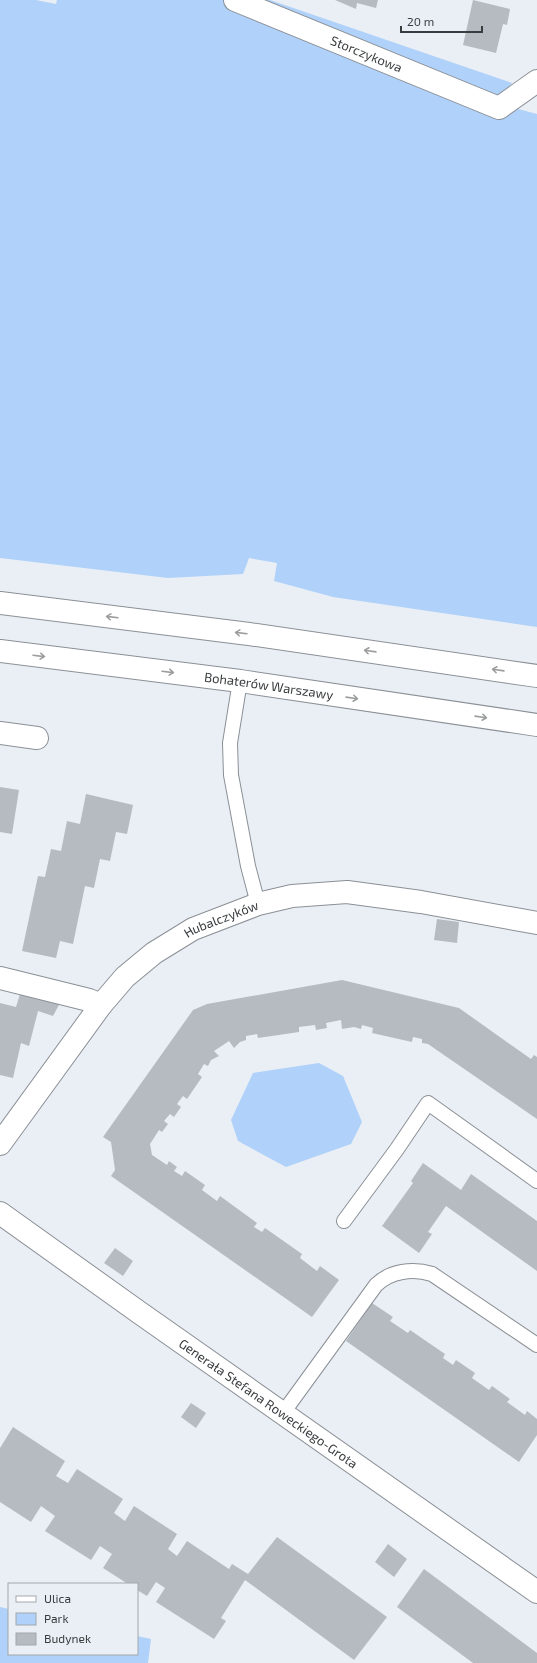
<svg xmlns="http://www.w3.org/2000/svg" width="537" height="1663" viewBox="0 0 537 1663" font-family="'Exo 2',sans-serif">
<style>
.green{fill:#b0d1f9}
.building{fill:#b6bbc1}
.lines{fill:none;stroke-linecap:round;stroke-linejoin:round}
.lane-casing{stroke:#8b9096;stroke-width:16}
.street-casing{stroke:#8b9096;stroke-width:24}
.secondary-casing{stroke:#8b9096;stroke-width:24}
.lane{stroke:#fff;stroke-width:14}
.street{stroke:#fff;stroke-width:22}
.secondary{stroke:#fff;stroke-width:22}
.oneway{stroke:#9c9e9e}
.labels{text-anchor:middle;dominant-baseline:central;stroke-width:3;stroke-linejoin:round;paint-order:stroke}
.street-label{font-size:13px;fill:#393c3e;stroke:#e9eff5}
</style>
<rect width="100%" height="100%" fill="#e9eff5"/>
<g class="green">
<polygon points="0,0 36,0 56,4 57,0 270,0 512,83 499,104 537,114 537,627 333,597 274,581 277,563 249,558 243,574 168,578 0,558"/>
<polygon points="319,1063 343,1076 362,1122 351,1144 286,1167 238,1141 231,1120 253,1073"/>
<polygon points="0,1607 9,1609 9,1654 137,1654 137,1636 151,1639 148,1663 0,1663"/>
</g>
<g class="building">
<polygon points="335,0 378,0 376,8 357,3 356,9"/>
<polygon points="473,0 510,9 507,25 503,24 496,53 463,45"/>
<polygon points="0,787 19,790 12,834 0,832"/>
<polygon points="86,794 133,805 127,834 116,832 110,861 100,859 94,888 85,886 73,944 60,941 56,958 22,951 38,876 45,877 51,849 61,851 67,821 80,824"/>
<polygon points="437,919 459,922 457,943 434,940"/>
<polygon points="342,980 459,1008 531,1059 534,1055 537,1057 537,1119 428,1044 422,1043 422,1039 413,1037 412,1042 372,1033 373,1028 362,1025 361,1029 354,1027 342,1029 341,1020 326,1023 327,1028 316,1030 315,1025 299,1027 299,1032 258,1038 257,1034 246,1036 246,1040 240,1042 234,1048 229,1041 214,1051 219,1056 211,1060 208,1066 204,1064 198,1074 202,1077 187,1099 183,1096 177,1104 181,1107 174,1117 170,1114 164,1121 168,1124 162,1132 159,1130 150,1144 152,1155 167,1165 169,1161 177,1167 174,1171 182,1176 185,1171 205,1185 202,1190 217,1201 220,1196 257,1223 254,1227 262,1232 265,1228 302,1254 300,1258 317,1271 320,1266 339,1280 312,1317 111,1176 115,1170 111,1142 103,1137 193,1010 207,1004"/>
<polygon points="20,994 60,1003 53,1016 38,1011 29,1046 21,1043 13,1078 0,1075 0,1003 16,1007"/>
<polygon points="423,1163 461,1190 471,1174 537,1221 537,1271 446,1206 428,1232 432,1234 419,1253 382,1226 413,1183 411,1181"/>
<polygon points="115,1248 133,1261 123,1276 104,1263"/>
<polygon points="372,1303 393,1317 390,1321 408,1333 410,1330 445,1354 443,1358 453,1365 456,1360 475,1373 472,1378 489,1390 492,1386 510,1399 507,1402 525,1415 527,1411 537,1419 537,1435 519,1462 346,1341"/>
<polygon points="191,1403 206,1413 196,1428 181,1417"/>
<polygon points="13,1427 65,1461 56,1476 68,1483 77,1469 123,1499 114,1513 125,1521 134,1506 177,1534 168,1549 177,1556 187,1541 229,1569 232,1564 248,1574 277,1537 387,1617 354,1660 245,1580 221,1618 226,1621 214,1639 156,1602 165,1588 156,1582 147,1596 137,1590 137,1584 128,1584 103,1568 112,1554 100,1546 91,1560 45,1531 55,1516 41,1506 31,1522 0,1502 0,1448"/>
<polygon points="388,1544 407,1559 394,1577 375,1562"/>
<polygon points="424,1569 537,1653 537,1663 473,1663 397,1607"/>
</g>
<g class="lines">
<defs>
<g id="lane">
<polyline points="240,681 230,743 231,775 248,866 258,904"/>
<polyline points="344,1221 397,1149 428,1103 537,1181"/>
<path d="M283 1413 376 1285C390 1271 413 1268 432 1274L537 1345"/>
</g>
<g id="street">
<path id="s1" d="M235 0 499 108 537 81"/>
<polyline points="0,733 37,738"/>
<polyline points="0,978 89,1000 101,1005"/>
<path id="s2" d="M0 1144 101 1005 125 977 154 953 193 929 258 904 292 896 347 892 421 902 537 923"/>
<path id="s3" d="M0 1213 140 1313 537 1592"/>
</g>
<g id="secondary">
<polyline points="0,603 249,634 537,676"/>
<path id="s4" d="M0 651 240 681 537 725"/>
</g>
</defs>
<use href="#lane" class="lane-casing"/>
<use href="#street" class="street-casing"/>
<use href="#secondary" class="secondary-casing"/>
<use href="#lane" class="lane"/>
<use href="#street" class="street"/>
<use href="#secondary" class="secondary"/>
</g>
<defs><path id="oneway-shaft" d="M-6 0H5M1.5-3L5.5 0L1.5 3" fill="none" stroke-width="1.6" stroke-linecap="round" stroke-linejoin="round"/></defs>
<g class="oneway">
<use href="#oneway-shaft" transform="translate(112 617) rotate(-173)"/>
<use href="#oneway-shaft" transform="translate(241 633) rotate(-173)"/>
<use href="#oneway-shaft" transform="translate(370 651) rotate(-172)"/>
<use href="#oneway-shaft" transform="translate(39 656) rotate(7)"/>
<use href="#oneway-shaft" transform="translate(498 670) rotate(-172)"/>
<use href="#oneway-shaft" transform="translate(168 672) rotate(7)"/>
<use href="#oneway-shaft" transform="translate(352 698) rotate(8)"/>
<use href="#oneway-shaft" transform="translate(481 717) rotate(8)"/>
</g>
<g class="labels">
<g class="street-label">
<text stroke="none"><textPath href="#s1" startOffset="142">Storczykowa</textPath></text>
<text stroke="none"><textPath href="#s4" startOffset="271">Bohaterów Warszawy</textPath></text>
<text stroke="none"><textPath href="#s2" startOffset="322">Hubalczyków</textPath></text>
<text stroke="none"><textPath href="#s3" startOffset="329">Generała Stefana Roweckiego-Grota</textPath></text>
</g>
</g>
<rect x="8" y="1583" width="130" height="72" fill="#e9eff5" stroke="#a3a7ac"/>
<rect x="16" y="1596" width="20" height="6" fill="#ffffff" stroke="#a3a7ac"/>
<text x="44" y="1603" font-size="12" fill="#393c3e">Ulica</text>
<rect x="16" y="1613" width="20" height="12" fill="#b0d1f9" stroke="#a3a7ac"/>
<text x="44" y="1623" font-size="12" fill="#393c3e">Park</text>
<rect x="16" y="1633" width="20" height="12" fill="#b6bbc1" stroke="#a3a7ac"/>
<text x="44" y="1643" font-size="12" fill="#393c3e">Budynek</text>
<path d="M401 26v6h81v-6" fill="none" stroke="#393c3e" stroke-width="2"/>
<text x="407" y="26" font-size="12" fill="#393c3e" stroke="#e9eff5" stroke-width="3" paint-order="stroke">20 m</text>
</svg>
